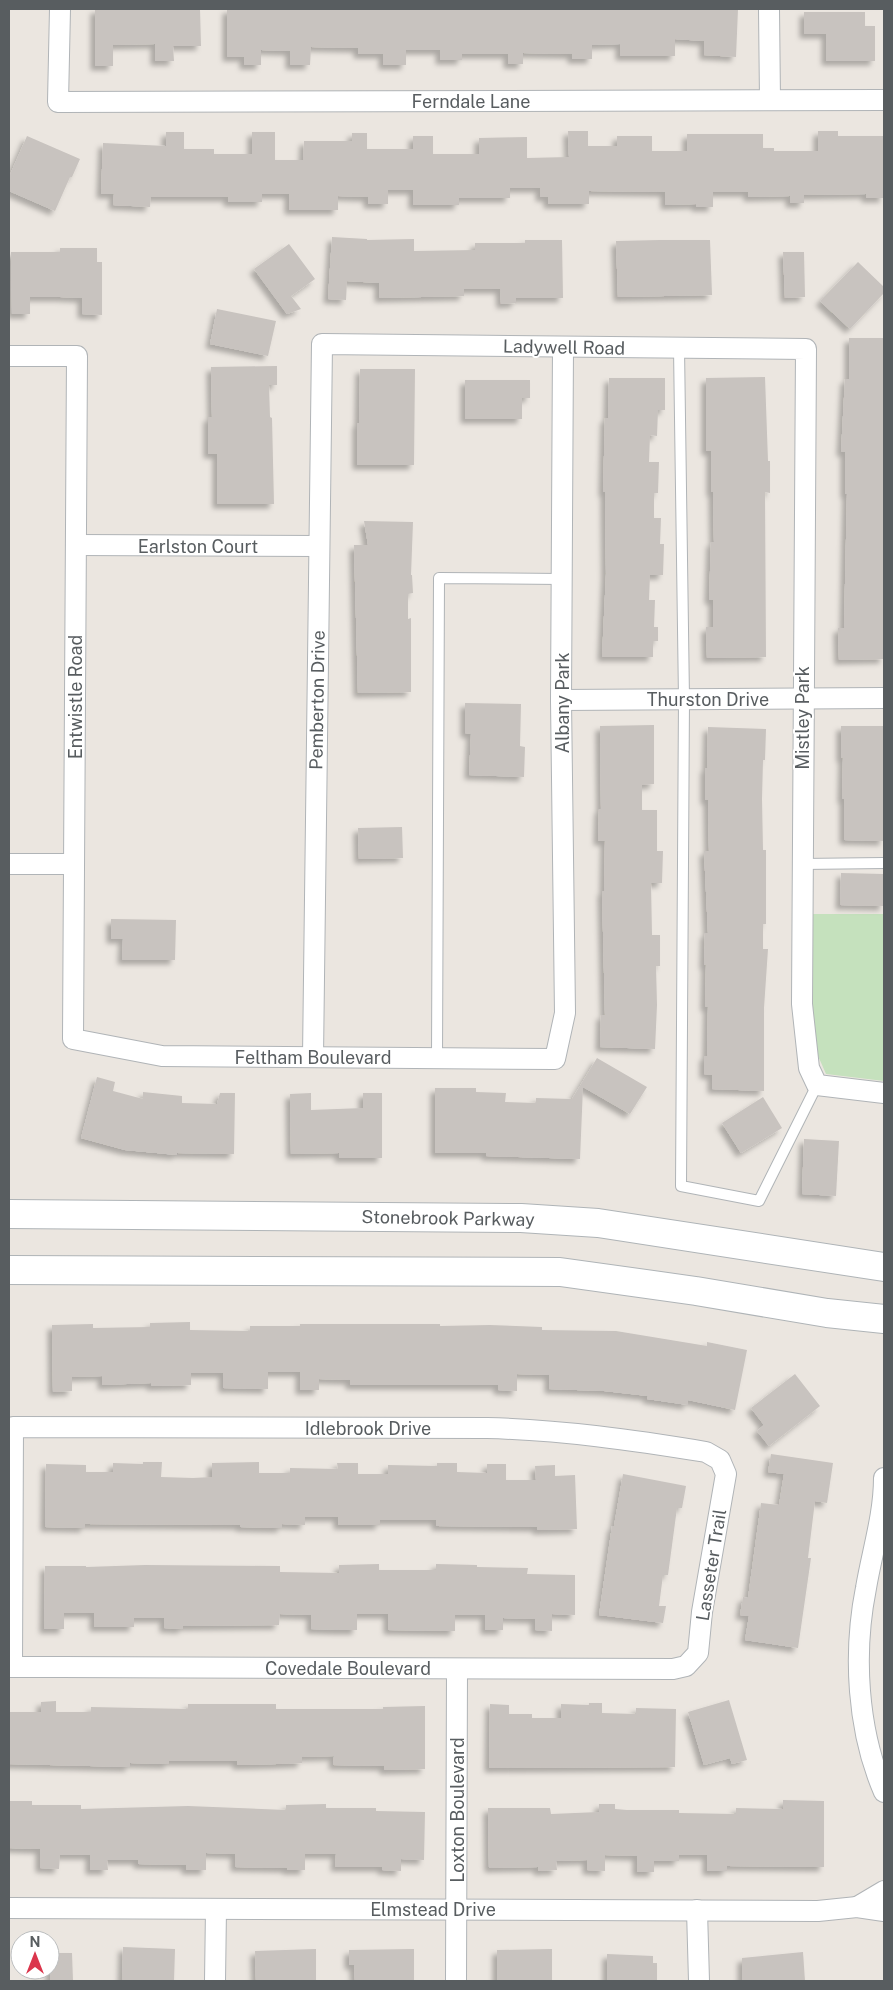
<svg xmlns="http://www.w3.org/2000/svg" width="893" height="1990" viewBox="0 0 893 1990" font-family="'Public Sans',sans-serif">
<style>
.green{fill:#c5e1bd}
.building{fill:#c8c3bf;filter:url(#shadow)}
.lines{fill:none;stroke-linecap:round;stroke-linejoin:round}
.service-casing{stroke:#b0b4b7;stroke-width:12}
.minor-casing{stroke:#b0b4b7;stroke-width:22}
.secondary-casing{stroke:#afb4b7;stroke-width:30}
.service{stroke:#fff;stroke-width:10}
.minor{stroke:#fff;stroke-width:20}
.secondary{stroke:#fff;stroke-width:28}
.labels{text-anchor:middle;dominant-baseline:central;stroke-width:4;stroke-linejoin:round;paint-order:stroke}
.street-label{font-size:18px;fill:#585d60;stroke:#fff}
</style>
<defs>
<filter id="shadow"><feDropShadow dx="-4.5" dy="4.5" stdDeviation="2.5" flood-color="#0004"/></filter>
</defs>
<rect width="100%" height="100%" fill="#ebe6e0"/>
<polygon class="green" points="810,914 884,914 884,1081 826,1074 815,1049 811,995"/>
<g class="building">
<polygon points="95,9 200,9 201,46 173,46 174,61 155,61 155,44 113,45 113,66 95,66"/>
<polygon points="227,9 738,9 736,57 704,55 704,41 675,39 675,56 620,56 620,44 592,45 592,59 572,59 572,54 523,53 523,64 508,64 508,54 462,54 462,60 440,60 440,50 406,50 406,65 383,65 383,54 358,54 358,48 311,47 310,65 290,65 290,51 261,50 261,65 244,65 244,57 227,57"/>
<polygon points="804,12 865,12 865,26 875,26 875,61 826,61 826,34 804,34"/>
<polygon points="568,131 588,131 588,146 617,146 617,136 652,136 652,151 687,151 687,134 763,134 763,148 774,148 774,151 818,151 818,131 838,131 838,136 884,136 884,198 866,198 866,194 804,195 804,203 790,203 790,196 748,197 748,192 713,192 713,207 696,207 696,204 665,205 665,192 589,191 589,204 548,204 548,197 540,197 540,188 510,188 510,198 459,198 459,205 413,205 413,190 388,190 388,204 368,204 368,197 338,196 338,210 289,210 289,194 262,194 262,202 228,202 228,197 151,197 150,207 113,205 114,194 101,194 103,143 166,146 166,132 184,132 184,149 214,149 214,154 252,154 252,132 275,132 275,160 303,160 304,141 352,141 352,133 367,133 367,149 413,149 413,136 433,136 433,154 479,154 479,138 527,137 527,158 569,157"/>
<polygon points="27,136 80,159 72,177 70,177 55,211 9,191 9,177"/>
<polygon points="332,237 367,239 367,240 414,239 414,251 475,250 475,243 525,243 525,240 562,240 563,298 516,298 516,303 501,304 500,289 464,289 464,296 379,298 379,283 347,281 346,300 328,299"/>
<polygon points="660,240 710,240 712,295 618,297 616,241"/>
<polygon points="289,244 315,279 291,296 301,309 287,314 254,269"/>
<polygon points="60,248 97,248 97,262 102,262 102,315 82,314 82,298 60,297 30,297 30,314 12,314 11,252 60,252"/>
<polygon points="783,252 804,252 805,297 785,298"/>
<polygon points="858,262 884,287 884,293 850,329 820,301"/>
<polygon points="217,309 276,321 268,356 210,344"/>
<polygon points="849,338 884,338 884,659 839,660 838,628 844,628 847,494 845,494 845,452 841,452 845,379 849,379"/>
<polygon points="277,366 277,385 269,385 270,417 272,418 274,504 217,504 217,454 208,454 208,417 212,417 211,367"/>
<polygon points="360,369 415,369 414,465 357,465 357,423 359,423"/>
<polygon points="765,377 768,461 770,461 770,493 765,492 766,657 707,658 706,627 713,627 713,600 709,600 711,542 714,542 713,492 711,492 711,451 706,451 706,378"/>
<polygon points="609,378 665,378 665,410 658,410 657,436 650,435 649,462 659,462 658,493 654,493 654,518 661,518 660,544 664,544 663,575 650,575 649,600 655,600 654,627 658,627 658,641 653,641 653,657 602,657 606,574 605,492 603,492 605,418 608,418"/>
<polygon points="465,380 530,380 530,398 522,398 522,419 465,419"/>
<polygon points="364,521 413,522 411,575 412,575 413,593 408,594 408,619 411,618 411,692 358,693 354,545 368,545"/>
<polygon points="465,703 521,704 520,746 525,747 524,777 469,775 471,734 465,733"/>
<polygon points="654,725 654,784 642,785 642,810 657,810 657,851 663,851 662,883 651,883 652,935 660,935 660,966 656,966 657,1005 655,1049 600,1047 601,1015 605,1015 602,891 604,891 605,841 598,841 599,809 601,809 600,726"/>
<polygon points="841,726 884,726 884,841 844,840 844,799 842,799 843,758 841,758"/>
<polygon points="708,727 766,729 765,760 763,760 762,799 763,850 766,850 766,924 763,924 763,949 768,949 764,1008 764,1091 712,1089 712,1075 704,1074 704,1056 707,1056 708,1007 705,1007 706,965 704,965 705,933 708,933 704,851 709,851 708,800 705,800 705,768 707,768"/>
<polygon points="402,827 403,858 359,859 358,828"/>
<polygon points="841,873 884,874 884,906 840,905"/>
<polygon points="111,919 176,920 175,960 122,960 123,939 111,939"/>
<polygon points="597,1058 647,1087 630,1114 583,1087 580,1159 486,1156 486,1153 435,1153 435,1088 476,1088 476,1092 506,1093 505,1102 536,1103 536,1098 572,1099"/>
<polygon points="97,1077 115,1082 113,1091 143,1099 143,1092 182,1096 182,1103 217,1104 220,1093 235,1093 234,1154 177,1153 177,1155 125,1150 81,1138"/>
<polygon points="311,1093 311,1110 363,1108 363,1093 382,1093 382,1158 339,1158 339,1153 291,1154 290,1094"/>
<polygon points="763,1097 782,1128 741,1153 722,1123"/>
<polygon points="804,1139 839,1141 836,1196 802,1194"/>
<polygon points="190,1322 190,1330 250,1331 250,1326 300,1326 300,1324 440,1324 440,1326 490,1325 542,1327 542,1330 616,1331 707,1346 707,1342 747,1350 735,1410 688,1400 688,1405 647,1399 648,1396 604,1391 549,1389 549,1375 517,1374 517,1391 498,1390 498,1385 350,1385 350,1380 319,1379 319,1390 300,1390 300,1372 268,1372 268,1389 223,1388 223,1373 191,1373 191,1385 151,1386 151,1383 102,1385 102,1376 72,1377 72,1391 53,1392 52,1325 93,1324 93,1328 150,1327 150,1323"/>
<polygon points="795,1374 820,1406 769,1446 757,1431 764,1425 751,1408"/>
<polygon points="771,1454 833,1463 827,1503 815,1501 808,1558 811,1558 798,1648 745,1640 749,1616 740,1615 743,1597 748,1598 761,1503 779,1505 784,1474 768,1472"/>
<polygon points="143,1462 162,1462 161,1477 193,1478 212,1477 212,1463 259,1462 259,1473 290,1473 290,1468 338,1469 337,1463 358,1463 358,1474 388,1474 388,1465 437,1466 437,1463 457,1463 457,1472 487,1473 487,1464 506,1464 506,1480 536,1480 535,1466 555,1465 555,1476 575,1475 577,1529 537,1530 537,1527 436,1526 436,1520 380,1520 380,1525 338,1525 338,1517 305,1517 305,1525 282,1524 282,1528 240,1527 240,1525 85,1524 85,1528 45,1527 46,1464 86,1465 86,1472 113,1472 113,1463 143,1464"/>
<polygon points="623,1474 686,1486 682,1508 677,1508 668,1575 663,1575 659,1606 666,1606 663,1623 599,1615 612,1526 614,1526"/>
<polygon points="379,1564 379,1570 436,1570 436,1564 477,1565 477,1567 528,1568 527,1574 575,1575 575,1615 552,1614 552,1631 535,1630 535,1619 503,1618 503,1630 485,1630 485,1615 455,1615 455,1631 388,1630 388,1614 357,1614 357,1630 339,1630 311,1629 311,1615 280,1614 279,1625 183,1626 183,1629 164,1628 164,1618 134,1618 134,1627 94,1627 94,1613 64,1613 64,1629 44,1629 45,1566 86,1566 86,1567 145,1565 280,1566 280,1572 339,1573 339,1565"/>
<polygon points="729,1700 747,1760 732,1764 730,1758 704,1765 688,1712"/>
<polygon points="56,1701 56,1712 91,1712 91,1707 188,1709 188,1704 276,1704 276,1709 383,1709 383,1707 425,1706 425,1769 384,1770 384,1766 333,1765 334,1756 302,1757 302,1763 277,1764 237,1765 237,1761 169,1761 169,1764 130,1763 130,1767 9,1764 9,1712 41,1712 41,1702"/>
<polygon points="589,1703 602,1703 602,1713 636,1714 636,1708 676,1709 675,1767 489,1768 490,1704 509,1705 509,1714 532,1714 532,1718 561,1718 561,1704 589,1705"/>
<polygon points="783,1800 824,1801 824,1867 727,1866 727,1871 707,1871 707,1855 679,1855 679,1861 654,1861 654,1872 637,1872 637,1856 605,1855 605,1871 587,1870 587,1860 556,1861 557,1870 538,1871 538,1867 489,1868 488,1808 550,1808 551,1814 599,1812 599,1804 615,1804 615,1809 627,1810 679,1810 679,1813 736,1814 736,1808 783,1809"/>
<polygon points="9,1801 32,1801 32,1805 81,1805 81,1809 188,1806 286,1810 286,1805 326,1804 326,1808 376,1808 376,1811 425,1812 424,1860 401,1859 401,1871 382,1870 382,1867 335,1867 336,1854 305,1854 305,1870 287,1870 287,1868 235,1867 235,1854 206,1853 206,1870 186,1870 186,1865 138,1864 138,1860 107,1860 108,1870 90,1870 90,1855 60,1855 59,1869 40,1868 40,1849 9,1848"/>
<polygon points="123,1947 175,1949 174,1981 122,1981"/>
<polygon points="316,1949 316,1981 256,1981 255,1951"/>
<polygon points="414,1949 414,1981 355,1981 354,1965 349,1965 349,1950"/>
<polygon points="552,1949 552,1981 497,1981 497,1950"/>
<polygon points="803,1952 805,1981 742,1981 742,1958"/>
<polygon points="50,1953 72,1953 73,1981 50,1981"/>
<polygon points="607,1954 653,1956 653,1963 657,1963 657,1981 607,1981"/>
</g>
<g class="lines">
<defs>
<g id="service">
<polyline points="679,348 684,699 681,1186 759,1201 817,1085"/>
<polyline points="802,864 884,863"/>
<polyline points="437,1058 439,578 562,579"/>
</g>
<g id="minor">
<polyline points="60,9 58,102 884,100"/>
<polyline points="769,9 770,100"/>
<polyline points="9,356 77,356 73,1039 162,1056 555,1059 565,1013 561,700 563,347"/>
<polyline points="76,545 319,546"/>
<polyline points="561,700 884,698"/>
<polyline points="9,864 74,864"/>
<polyline points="313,1057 322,344 806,349 802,1004 809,1068 817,1085 884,1093"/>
<path d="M884 1478C884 1515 872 1552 866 1588 853 1653 857 1730 884 1792"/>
<path d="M9 1667H61L673 1669 686 1666 698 1653 702 1612 726 1474 720 1460 706 1452C633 1440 562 1430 487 1428L13 1427 12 1667"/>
<polyline points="857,1907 884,1891"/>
<polyline points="9,1908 818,1911 857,1907 884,1911"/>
<polyline points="697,1910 699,1981"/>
<polyline points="215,1981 216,1909"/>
<polyline points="456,1981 457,1669"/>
</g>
<g id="secondary">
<polyline points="9,1214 521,1218 598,1223 884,1267"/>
<polyline points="9,1270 560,1272 696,1291 827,1313 884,1319"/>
</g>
</defs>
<use href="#service" class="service-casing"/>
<use href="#minor" class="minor-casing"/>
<use href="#secondary" class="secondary-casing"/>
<use href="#service" class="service"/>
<use href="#minor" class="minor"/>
<use href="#secondary" class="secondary"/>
</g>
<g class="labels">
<g class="street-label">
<text x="471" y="101">Ferndale Lane</text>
<text transform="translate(564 347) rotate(1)">Ladywell Road</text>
<text x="198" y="546">Earlston Court</text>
<text transform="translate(75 697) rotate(-90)">Entwistle Road</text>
<text x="708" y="699">Thurston Drive</text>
<text transform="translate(317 700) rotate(-89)">Pemberton Drive</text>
<text transform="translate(562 703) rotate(-90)">Albany Park</text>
<text transform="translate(802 718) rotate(-90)">Mistley Park</text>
<text x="313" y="1057">Feltham Boulevard</text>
<text transform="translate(448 1218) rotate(1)">Stonebrook Parkway</text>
<text x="368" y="1428">Idlebrook Drive</text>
<text transform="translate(711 1565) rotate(-81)">Lasseter Trail</text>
<text x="348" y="1668">Covedale Boulevard</text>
<text transform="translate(457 1810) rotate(-90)">Loxton Boulevard</text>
<text x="433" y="1909">Elmstead Drive</text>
</g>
</g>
<rect width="893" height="1990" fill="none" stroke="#585d60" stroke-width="20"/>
<g transform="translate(35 1955)"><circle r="24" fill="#ffffff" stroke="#bcbebf"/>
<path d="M0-4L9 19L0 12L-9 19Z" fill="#db354c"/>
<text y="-8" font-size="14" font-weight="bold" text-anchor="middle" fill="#585d60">N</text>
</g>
</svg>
